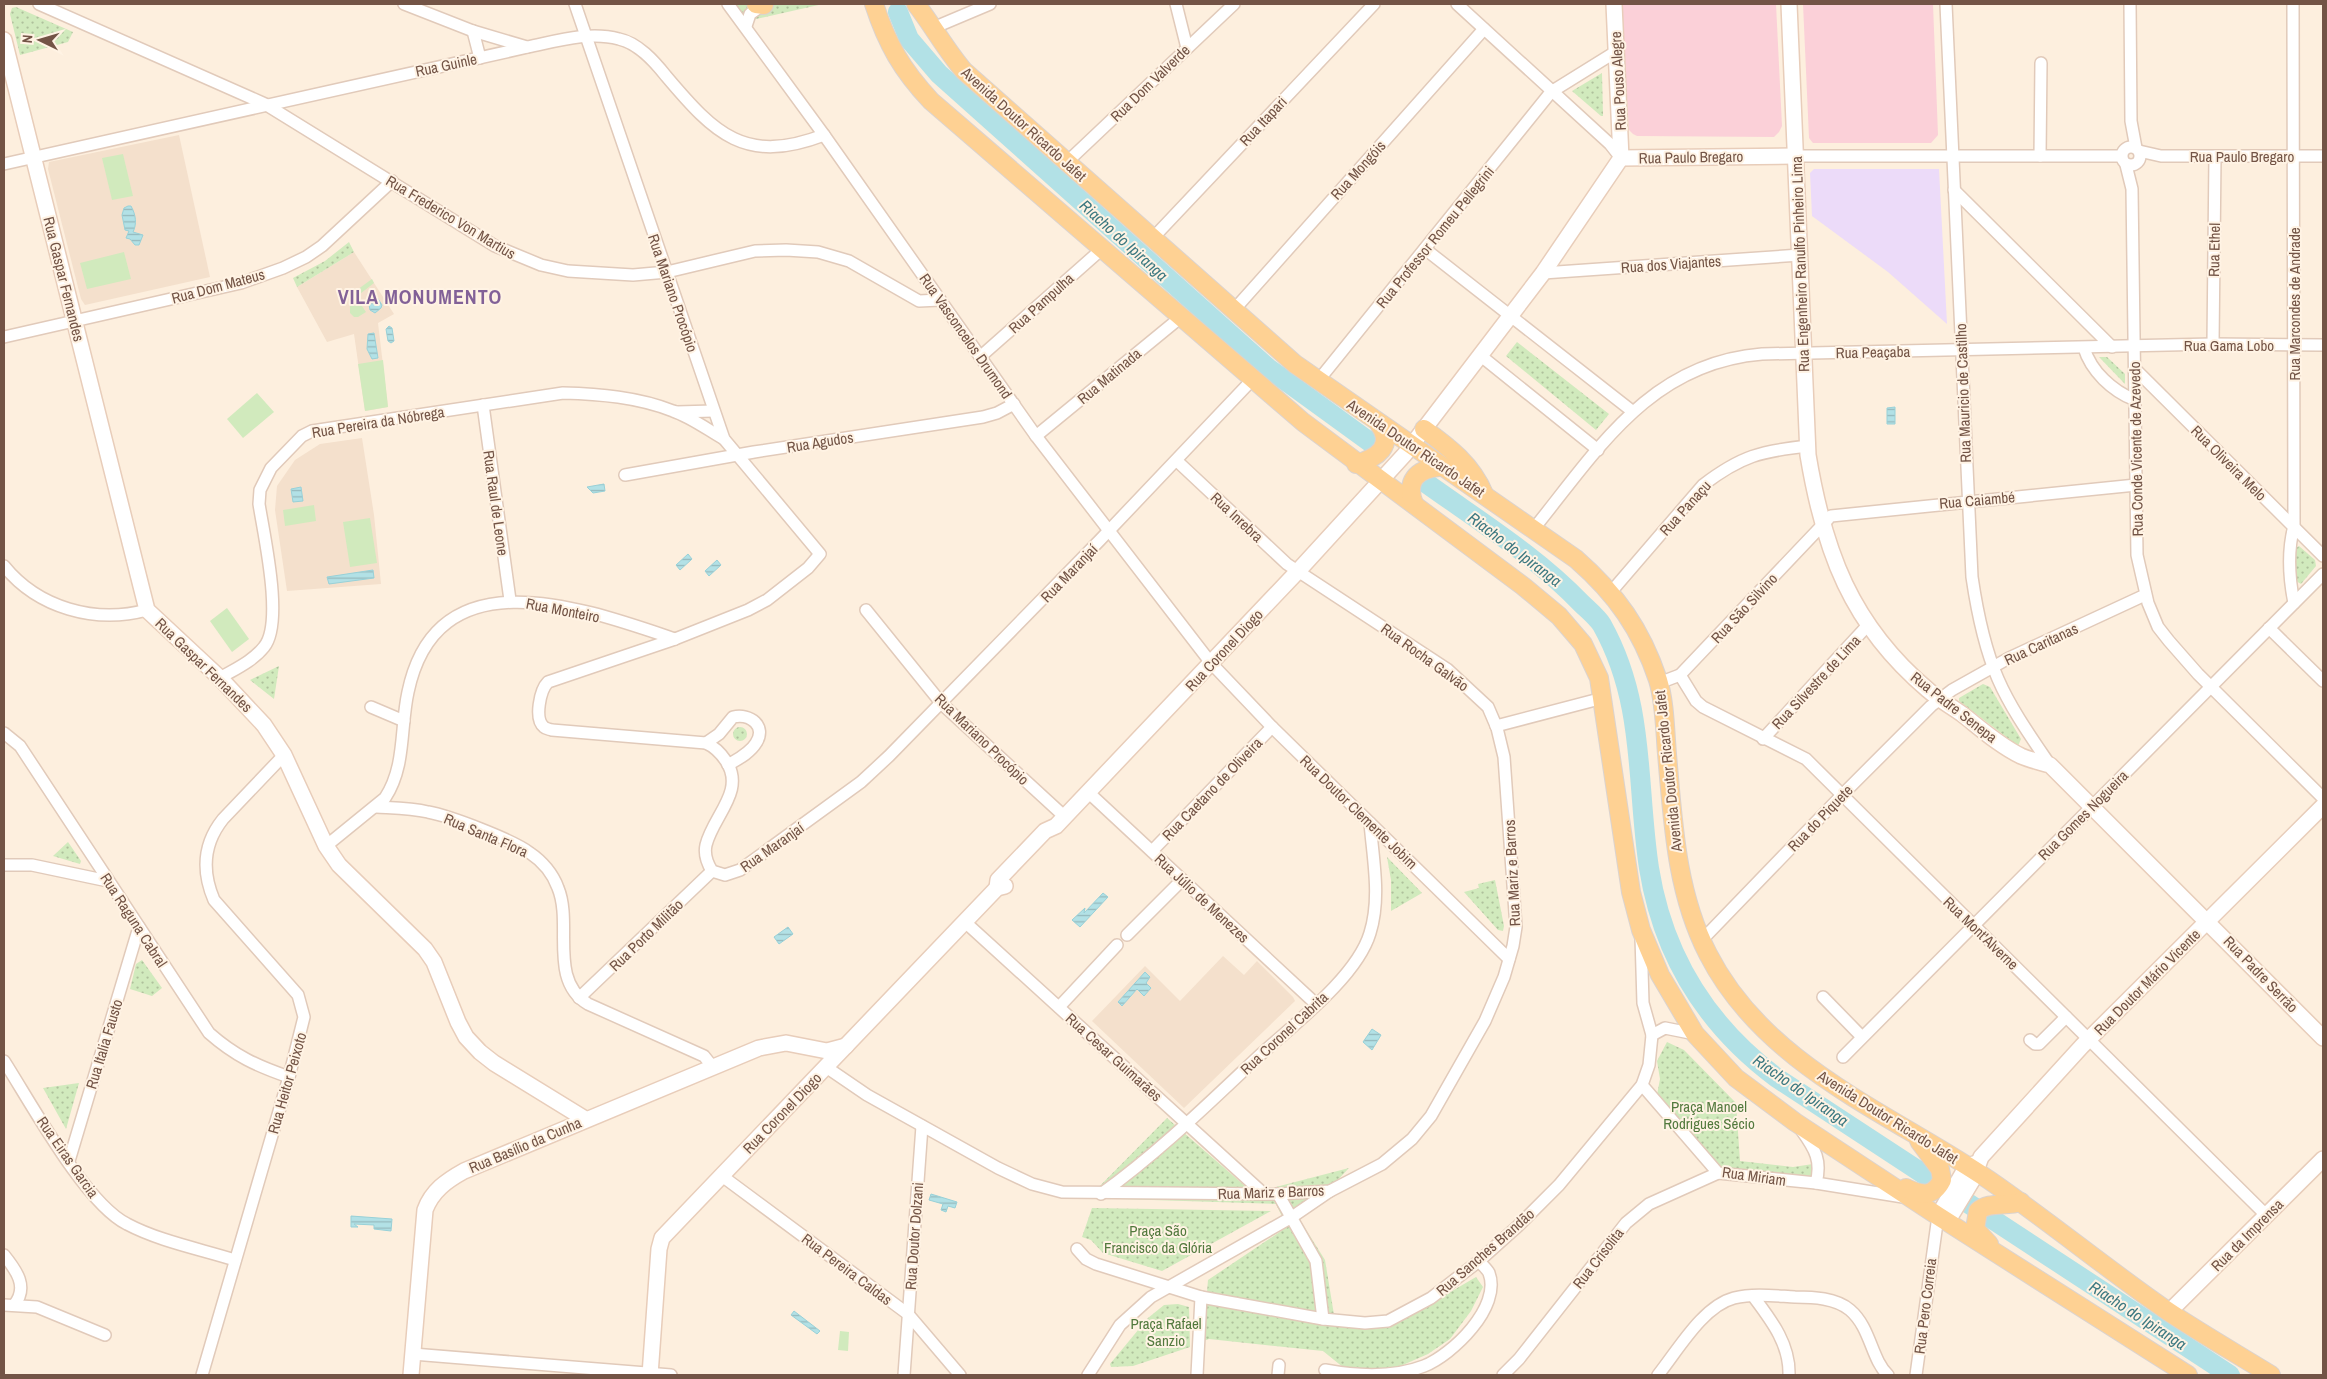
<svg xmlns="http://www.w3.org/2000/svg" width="2327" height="1379" viewBox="0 0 2327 1379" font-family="'Archivo Narrow',sans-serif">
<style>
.residential{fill:#f4e0cc}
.education{fill:#ecdbf9}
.medical{fill:#fbd0d8}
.grass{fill:#d1eabd}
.park{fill:url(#park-dots)}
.water{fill:url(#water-rules);stroke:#98d1d8}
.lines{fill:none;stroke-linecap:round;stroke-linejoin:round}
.river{stroke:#b2e1e6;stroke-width:20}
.street-casing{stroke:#e1caba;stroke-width:14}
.secondary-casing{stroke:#e8cdba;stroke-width:18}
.primary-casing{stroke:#dbd3cf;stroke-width:20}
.street{stroke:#fff;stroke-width:11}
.secondary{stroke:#fff;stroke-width:15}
.primary{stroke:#fed193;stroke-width:18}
.labels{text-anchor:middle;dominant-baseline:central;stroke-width:4;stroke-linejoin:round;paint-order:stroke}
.street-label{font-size:15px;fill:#735446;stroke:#fff3e4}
.park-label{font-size:15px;fill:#52793d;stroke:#fff3e4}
.water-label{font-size:16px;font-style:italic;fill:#3c7880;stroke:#fff3e4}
.district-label{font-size:20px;font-weight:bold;letter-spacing:1px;fill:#826197;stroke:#fff3e4}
</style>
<defs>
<pattern id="park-dots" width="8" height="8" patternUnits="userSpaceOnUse" patternTransform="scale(1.25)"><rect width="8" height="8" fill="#d1eabd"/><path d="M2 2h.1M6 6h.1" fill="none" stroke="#aec09b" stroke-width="1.8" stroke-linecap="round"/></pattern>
<pattern id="water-rules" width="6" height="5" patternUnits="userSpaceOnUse" patternTransform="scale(1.25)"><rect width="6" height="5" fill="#b2e1e6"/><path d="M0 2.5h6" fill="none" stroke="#95b9bc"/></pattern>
</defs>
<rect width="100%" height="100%" fill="#fdefde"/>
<g class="residential">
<polygon points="179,135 210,277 85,305 81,299 48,169 49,162"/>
<polygon points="354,252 394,314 378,323 388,407 365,411 354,334 327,342 297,287"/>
<polygon points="362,438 374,515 381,584 287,591 275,510 277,486 295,460 320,444"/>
<polygon points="1223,956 1244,975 1257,961 1293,997 1295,1001 1184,1108 1092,1021 1145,966 1180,1001"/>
</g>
<polygon class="education" points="1814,169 1939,169 1947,324 1888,272 1812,216 1810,173"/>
<g class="medical">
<polygon points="1621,4 1776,4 1782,126 1779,132 1774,137 1637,136 1633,134 1629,130"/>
<polygon points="1803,4 1933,4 1938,135 1931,143 1813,143 1809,138"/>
</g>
<g class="grass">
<polygon points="123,154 133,196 112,200 102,158"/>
<polygon points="124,252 131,279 87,289 80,263"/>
<polygon points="372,279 374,283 356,297 366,312 358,317 354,317 350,313 350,303 353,300 350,295"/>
<polygon points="383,360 388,407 365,411 358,364"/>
<polygon points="257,393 274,412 243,438 227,419"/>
<polygon points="314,505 316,521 285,526 283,510"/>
<polygon points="370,518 377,563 350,567 343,522"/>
<polygon points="227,608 249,639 232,652 210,621"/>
<polygon points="840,1331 849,1332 848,1351 838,1350"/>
</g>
<g class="park">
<polygon points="733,4 823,4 752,20 746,18"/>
<polygon points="16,7 73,32 68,42 20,55 10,14 12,8"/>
<polygon points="1602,73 1603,116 1601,116 1572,91"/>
<polygon points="349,242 354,252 297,287 293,278 325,261"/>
<polygon points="1517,342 1609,414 1596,430 1506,356"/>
<polygon points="2099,357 2107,357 2125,374 2125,384"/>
<polygon points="2299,546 2315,560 2316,566 2301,584 2296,581 2296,548"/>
<polygon points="279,666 274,699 250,680"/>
<polygon points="1983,684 1990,687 2021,739 2018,746 1959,701 1959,698"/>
<circle cx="740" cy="734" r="7"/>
<polygon points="68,842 81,861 80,864 53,856"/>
<polygon points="1387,857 1422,893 1391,911 1391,880"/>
<polygon points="1495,880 1504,926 1503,931 1498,930 1464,892 1479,888 1478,884"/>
<polygon points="142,960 162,988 152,996 130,989 136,964"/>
<polygon points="1667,1042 1684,1050 1736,1103 1740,1161 1793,1167 1813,1164 1813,1176 1719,1171 1657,1095 1660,1079 1657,1061"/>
<polygon points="79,1083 66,1129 43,1088"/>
<polygon points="1167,1118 1253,1193 1349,1168 1300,1220 1325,1260 1336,1327 1389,1328 1476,1277 1483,1287 1471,1311 1450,1339 1428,1354 1396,1368 1344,1368 1323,1351 1209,1339 1203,1341 1208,1280 1287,1227 1276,1204 1088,1198"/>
<polygon points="1092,1208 1271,1211 1162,1271 1103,1253 1091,1240 1082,1237"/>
<polygon points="1178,1304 1189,1307 1190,1347 1133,1366 1111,1367 1110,1364 1148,1318 1164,1305"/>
</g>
<g class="water">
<path d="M128 206H131C136 215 137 224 133 232L143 235 139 245H135L130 239 126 238 129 231 125 230 122 215 124 208Z"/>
<polygon points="375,294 382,305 381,308 375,313 370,310 368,299 373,298"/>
<polygon points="389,326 392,328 394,341 391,343 388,341 386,329"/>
<polygon points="374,333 378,358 372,359 367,349 368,334"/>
<polygon points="1895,407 1895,424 1887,424 1887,408"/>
<polygon points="604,484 605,491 593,493 587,487"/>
<polygon points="301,487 303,501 293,502 291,489"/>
<polygon points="688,554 692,559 680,570 676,565"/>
<polygon points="717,560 721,565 709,576 705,571"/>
<polygon points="373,570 374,578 329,584 327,577"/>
<polygon points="1103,893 1108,897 1080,927 1072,920 1085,908 1084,913"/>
<polygon points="788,927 793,934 779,944 774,937"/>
<polygon points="1145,972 1150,977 1146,983 1151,988 1144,996 1137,989 1122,1006 1118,1002"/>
<polygon points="1372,1029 1381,1035 1372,1050 1363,1042"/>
<polygon points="931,1194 957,1202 955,1208 948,1206 946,1212 941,1210 943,1204 929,1200"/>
<polygon points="351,1216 392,1219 391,1231 374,1229 374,1225 354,1224 358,1227 351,1227"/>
<polygon points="794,1311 820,1331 817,1334 791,1315"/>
</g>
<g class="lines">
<g class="river">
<polyline points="898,12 909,39 939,74 1268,368 1374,445"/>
<path d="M1426 483C1479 521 1536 556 1581 603 1588 610 1597 617 1602 625 1646 704 1636 783 1649 868 1663 956 1706 1025 1777 1078L2230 1375"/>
</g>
<defs>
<g id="street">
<polyline points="39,4 265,104 495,246 541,265 568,271 633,275 667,272 755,251 786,250 818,252 849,261 919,301 940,300"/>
<polyline points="404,4 473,31 527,47"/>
<path d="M575 4 724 439 820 554 808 568 767 600 748 610 675 639 548 682C540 690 534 719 544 727 546 729 549 729 552 730L706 743C715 747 720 752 726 761 746 791 713 816 706 845 704 854 707 863 712 871L725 875 740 870 861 782 889 756 1100 540 1252 380"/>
<polyline points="728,4 824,135 1036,436 1211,663 1272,727 1509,959"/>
<polyline points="1176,4 1187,48"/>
<polyline points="1457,4 1610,144 1621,158"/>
<path d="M1946 4 1972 577C1977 611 1984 647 1998 679 2011 709 2031 737 2050 765"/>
<polyline points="2130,4 2131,121 2136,148"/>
<path d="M2293 4 2294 526C2287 552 2289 578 2294 603"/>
<polyline points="746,26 750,14 764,4"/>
<polyline points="933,28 990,4"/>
<polyline points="473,31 480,58"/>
<circle cx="2131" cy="156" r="9"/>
<polyline points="2139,151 2161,156 2323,156"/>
<polyline points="1795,156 2121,156"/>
<polyline points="2040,156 2041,63"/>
<polyline points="1066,163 1234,4"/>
<path d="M4 164 528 47C557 41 589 31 619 39 638 43 654 61 666 76 715 134 745 165 824 135"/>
<polyline points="2126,165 2132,189 2137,555 2148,603 2158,627 2169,641 2198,674 2323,798"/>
<polyline points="1954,190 2112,347"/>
<polyline points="1152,239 1374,4"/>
<polyline points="1425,249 1632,411"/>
<polyline points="1543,273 1800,255"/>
<polyline points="1233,311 1484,29"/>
<polyline points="4,337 241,283 283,268 306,257 322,246 392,181"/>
<polyline points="2213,344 2215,156"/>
<path d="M2084 348C2091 371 2112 391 2135 400"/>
<polyline points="1481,356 1598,450"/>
<polyline points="980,357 1103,248"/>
<polyline points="2135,369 2323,556"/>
<polyline points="1318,381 1551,92 1617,51"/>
<polyline points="483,405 510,600"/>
<polyline points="677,412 713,411"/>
<polyline points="1036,436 1181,317"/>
<polyline points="625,475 754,452 983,417 997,413 1014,404"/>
<path d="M1532 531C1597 451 1649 363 1762 354L2213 344 2323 345"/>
<path d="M4 566C38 608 95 624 147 610"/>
<path d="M1611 592 1703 485C1741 456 1761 451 1808 446"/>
<polyline points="866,610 942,704 1065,817"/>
<polyline points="2269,628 2323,681"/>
<polyline points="1680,675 1696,701 1703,707 1806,759 2267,1216"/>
<path d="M220 678C235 669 253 661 264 647 284 623 264 536 259 504L260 490 271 468 302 436 312 431 563 393C599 394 638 397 673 411 691 417 708 430 724 439"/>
<polyline points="1659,683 1680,675 1831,516 2136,485"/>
<polyline points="371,707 404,721"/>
<polyline points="1496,726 1603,698"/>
<path d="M4 733 20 746 209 1033C235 1056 257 1066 289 1077"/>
<polyline points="1763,739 1868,625"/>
<path d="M706 743 719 734 733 717C750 713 767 726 756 743 750 753 738 759 728 765"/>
<polyline points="1088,792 1316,1004"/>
<path d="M376 807C393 808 411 808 428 812 450 816 513 840 530 853 542 861 553 874 558 888 573 924 548 980 588 1004L704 1056 712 1066"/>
<path d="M326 846 385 798C406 766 400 728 408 692 437 554 583 608 675 639"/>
<polyline points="1152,851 1272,727"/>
<polyline points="4,865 32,865 108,881"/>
<polyline points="965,922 1264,1194"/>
<polyline points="1127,935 1182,880"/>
<polyline points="1701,941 1842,795 1931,706 1952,690 2009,658 2145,595"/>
<polyline points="1823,997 1862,1037"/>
<polyline points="579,998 712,871"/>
<polyline points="1059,1007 1117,945"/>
<polyline points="1652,1035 1665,1028 1695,1034"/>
<polyline points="2030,1040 2035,1044 2039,1044 2066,1017"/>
<polyline points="1843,1057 2323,574"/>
<path d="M4 1061C31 1103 85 1203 127 1224 159 1241 200 1249 235 1260"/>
<polyline points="826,1067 867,1095 998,1168 1032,1184 1062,1192 1278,1194 1330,1191 1382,1164 1412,1139 1431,1116 1485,1021 1504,977 1513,946 1516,927 1504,757 1497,728 1488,707 1447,669 1287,564 1177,461"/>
<polyline points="1642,1085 1718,1173 1816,1183 1903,1197"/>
<path d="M1802 1131C1815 1149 1822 1161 1816 1183"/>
<polyline points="69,1161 139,927"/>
<polyline points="722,1176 908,1314 960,1375"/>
<path d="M1101 1194C1158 1153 1208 1104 1259 1056 1293 1025 1357 977 1370 933 1381 898 1373 859 1370 823"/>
<polyline points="1278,1194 1316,1261 1323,1319"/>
<polyline points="1077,1249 1086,1259 1096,1264 1201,1297 1323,1319 1365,1323 1388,1321 1431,1298 1479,1261 1518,1226 1559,1185 1642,1085 1649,1065 1652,1035 1643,1003 1641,937"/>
<path d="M4 1255C16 1270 29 1287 14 1305"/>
<path d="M1753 1296C1771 1320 1790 1344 1789 1375"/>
<polyline points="4,1305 37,1307 105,1335"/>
<polyline points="413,1354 671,1375"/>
<path d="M1325 1370C1357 1376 1393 1378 1424 1366 1452 1355 1502 1307 1489 1273 1487 1269 1482 1265 1479 1261"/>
<path d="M202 1375 289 1077 304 1017 298 995 214 900C202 872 203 844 223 819L284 755"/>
<polyline points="904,1375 922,1126"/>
<polyline points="1088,1375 1120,1325 1151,1297 1292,1217 1330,1191"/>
<polyline points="1197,1375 1201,1297"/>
<polyline points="1278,1375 1279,1365"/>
<polyline points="1503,1375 1519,1359 1626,1223 1649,1204 1718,1173"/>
<path d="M1658 1375C1678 1350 1703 1306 1734 1298 1754 1293 1776 1296 1795 1297 1813 1297 1836 1298 1850 1310 1871 1328 1871 1359 1888 1375"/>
<polyline points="1916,1375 1938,1216"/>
</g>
<g id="secondary">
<polyline points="1614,4 1621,158"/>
<path d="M1789 4 1808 455C1824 551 1851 625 1928 690 1938 699 1951 706 1962 714 1980 728 2000 746 2021 756 2030 760 2040 762 2050 765L2323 1038"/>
<polyline points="4,40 147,610 220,678 264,725 284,755 326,846 339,865 425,949 434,962 458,1022 466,1037 480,1052 494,1063 585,1119"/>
<polyline points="1621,158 1795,156"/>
<polyline points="997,888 998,880 1045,831 1056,826 1299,570 1405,454 1543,273 1621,158"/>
<polyline points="1938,1216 1967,1166 1977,1163"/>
<polyline points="1947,1222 1973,1179 1981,1157 2082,1046 2323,806"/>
<polyline points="2169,1312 2323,1159"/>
<path d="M411 1375 425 1210C432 1191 446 1181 464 1171L759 1048 786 1043 827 1051 846 1046"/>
<polyline points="650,1375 659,1249 662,1238 997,888 1005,886"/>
</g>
<g id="primary">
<polyline points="756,4 764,5"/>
<path d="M874 4C887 44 902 70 931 101L1303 422 1523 586 1559 616 1583 644 1599 678 1631 892 1641 930 1660 975 1695 1034 1736 1078 1795 1122 1938 1216 2188 1375"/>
<path d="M916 4C933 26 946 50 964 71L1295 364 1576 559C1616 594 1641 629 1658 680 1665 703 1665 731 1667 754 1673 822 1676 892 1708 954 1765 1066 1890 1113 1989 1180 2050 1222 2108 1270 2169 1312 2202 1334 2237 1354 2271 1375"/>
<path d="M1424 429C1449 447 1472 465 1484 494"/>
<path d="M1356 464C1377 458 1395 446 1379 424"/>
<path d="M1414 504C1405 481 1417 469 1439 467"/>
<path d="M1906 1188C1921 1195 1933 1198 1942 1180L1940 1169 1919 1141"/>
<path d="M1989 1244 1975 1229 1978 1211C1989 1201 2006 1207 2021 1202"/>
</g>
</defs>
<use href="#street" class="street-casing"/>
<use href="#secondary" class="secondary-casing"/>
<use href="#primary" class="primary-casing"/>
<use href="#street" class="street"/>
<use href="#secondary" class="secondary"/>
<use href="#primary" class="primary"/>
</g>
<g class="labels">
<g class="street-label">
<text transform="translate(446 65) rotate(-12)">Rua Guinle</text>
<text transform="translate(1618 81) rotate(-93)">Rua Pouso Alegre</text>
<text transform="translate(1150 83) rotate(-44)">Rua Dom Valverde</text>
<text transform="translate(1263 121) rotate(-47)">Rua Itapari</text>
<text transform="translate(1024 124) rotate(42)">Avenida Doutor Ricardo Jafet</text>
<text x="2242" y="156">Rua Paulo Bregaro</text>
<text transform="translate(1691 157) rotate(-1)">Rua Paulo Bregaro</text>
<text transform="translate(1358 170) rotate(-48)">Rua Mongóis</text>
<text transform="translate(451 217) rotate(31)">Rua Frederico Von Martius</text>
<text transform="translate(1435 237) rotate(-51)">Rua Professor Romeu Pellegrini</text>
<text transform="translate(2214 250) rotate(-89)">Rua Ethel</text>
<text transform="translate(1671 264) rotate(-4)">Rua dos Viajantes</text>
<text transform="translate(1800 264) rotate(-92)">Rua Engenheiro Ranulfo Pinheiro Lima</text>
<text transform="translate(64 279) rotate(76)">Rua Gaspar Fernandes</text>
<text transform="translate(218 286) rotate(-15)">Rua Dom Mateus</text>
<text transform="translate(673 293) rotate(71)">Rua Mariano Procópio</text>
<text transform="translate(1041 303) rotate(-42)">Rua Pampulha</text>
<text transform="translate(2294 304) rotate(-90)">Rua Marcondes de Andrade</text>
<text transform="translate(966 336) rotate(55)">Rua Vasconcelos Drumond</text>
<text x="2229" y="345">Rua Gama Lobo</text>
<text transform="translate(1873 352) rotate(-1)">Rua Peaçaba</text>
<text transform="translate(1109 376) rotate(-40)">Rua Matinada</text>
<text transform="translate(1963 393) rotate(-92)">Rua Mauricio de Castilho</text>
<text transform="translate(378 422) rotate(-9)">Rua Pereira da Nóbrega</text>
<text transform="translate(820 442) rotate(-9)">Rua Agudos</text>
<text transform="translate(1416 448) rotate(34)">Avenida Doutor Ricardo Jafet</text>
<text transform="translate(2136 449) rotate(-91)">Rua Conde Vicente de Azevedo</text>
<text transform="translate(2229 463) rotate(45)">Rua Oliveira Melo</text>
<text transform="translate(1977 500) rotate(-5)">Rua Caiambé</text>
<text transform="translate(496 503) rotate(82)">Rua Raul de Leone</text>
<text transform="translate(1685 508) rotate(-48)">Rua Panaçu</text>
<text transform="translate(1237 517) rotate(43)">Rua Inrebra</text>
<text transform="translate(1069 573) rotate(-46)">Rua Maranjaí</text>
<text transform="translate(1744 608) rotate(-47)">Rua São Silvino</text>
<text transform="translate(563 610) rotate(11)">Rua Monteiro</text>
<text transform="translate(2041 644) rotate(-25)">Rua Caritanas</text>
<text transform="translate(1224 650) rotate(-47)">Rua Coronel Diogo</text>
<text transform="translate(1425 657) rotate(36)">Rua Rocha Galvão</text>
<text transform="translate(204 665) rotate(44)">Rua Gaspar Fernandes</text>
<text transform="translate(1816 682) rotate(-47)">Rua Silvestre de Lima</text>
<text transform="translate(1954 707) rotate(38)">Rua Padre Senepa</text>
<text transform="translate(982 739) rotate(44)">Rua Mariano Procópio</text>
<text transform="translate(1668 771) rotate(-96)">Avenida Doutor Ricardo Jafet</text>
<text transform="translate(1212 789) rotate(-46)">Rua Caetano de Oliveira</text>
<text transform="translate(1359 812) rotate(44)">Rua Doutor Clemente Jobim</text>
<text transform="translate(2083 815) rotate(-45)">Rua Gomes Nogueira</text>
<text transform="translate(1820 818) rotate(-46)">Rua do Piquete</text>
<text transform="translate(486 835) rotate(23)">Rua Santa Flora</text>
<text transform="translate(772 847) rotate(-35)">Rua Maranjaí</text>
<text transform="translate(1512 873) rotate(-93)">Rua Mariz e Barros</text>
<text transform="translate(1202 898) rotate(43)">Rua Júlio de Menezes</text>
<text transform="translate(134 920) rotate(57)">Rua Raguna Cabral</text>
<text transform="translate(1981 933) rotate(44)">Rua Mont'Alverne</text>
<text transform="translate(646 935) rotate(-44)">Rua Porto Militão</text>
<text transform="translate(2261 974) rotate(46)">Rua Padre Serrão</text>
<text transform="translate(2147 982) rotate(-45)">Rua Doutor Mário Vicente</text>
<text transform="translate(1284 1033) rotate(-43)">Rua Coronel Cabrita</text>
<text transform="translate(104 1044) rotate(-73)">Rua Italia Fausto</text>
<text transform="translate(1114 1057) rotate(42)">Rua Cesar Guimarães</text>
<text transform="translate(287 1083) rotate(-74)">Rua Heitor Peixoto</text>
<text transform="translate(782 1113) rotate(-46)">Rua Coronel Diogo</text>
<text transform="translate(1888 1117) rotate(32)">Avenida Doutor Ricardo Jafet</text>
<text transform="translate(525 1145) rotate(-23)">Rua Basílio da Cunha</text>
<text transform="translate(68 1157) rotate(55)">Rua Eiras Garcia</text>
<text transform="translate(1754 1176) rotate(8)">Rua Miriam</text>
<text transform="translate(1271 1192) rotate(-2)">Rua Mariz e Barros</text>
<text transform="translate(2247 1235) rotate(-45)">Rua da Imprensa</text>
<text transform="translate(914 1236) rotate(-86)">Rua Doutor Dolzani</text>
<text transform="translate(1485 1252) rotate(-41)">Rua Sanches Brandão</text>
<text transform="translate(1598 1258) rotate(-52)">Rua Crisolita</text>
<text transform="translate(847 1269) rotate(37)">Rua Pereira Caldas</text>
<text transform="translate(1925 1306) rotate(-83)">Rua Pero Correia</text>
</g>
<g class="park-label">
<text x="1709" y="1106">Praça Manoel<tspan x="1709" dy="17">Rodrigues Sécio</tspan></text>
<text x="1158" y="1230">Praça São<tspan x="1158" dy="17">Francisco da Glória</tspan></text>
<text x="1166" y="1323">Praça Rafael<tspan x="1166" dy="17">Sanzio</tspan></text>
</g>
<g class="water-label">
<text transform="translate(1124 240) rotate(42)">Riacho do Ipiranga</text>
<text transform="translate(1515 549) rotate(37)">Riacho do Ipiranga</text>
<text transform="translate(1801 1090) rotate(35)">Riacho do Ipiranga</text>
<text transform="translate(2138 1315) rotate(33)">Riacho do Ipiranga</text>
</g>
<g class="district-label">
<text x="420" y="296">VILA MONUMENTO</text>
</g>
</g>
<rect width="2327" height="1379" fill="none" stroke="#735446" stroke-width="10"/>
<g transform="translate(40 40) rotate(275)" stroke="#fff3e4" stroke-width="4" paint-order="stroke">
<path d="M0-4L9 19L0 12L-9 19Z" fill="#735446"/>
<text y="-8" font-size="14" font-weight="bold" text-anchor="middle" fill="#735446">N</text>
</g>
</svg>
